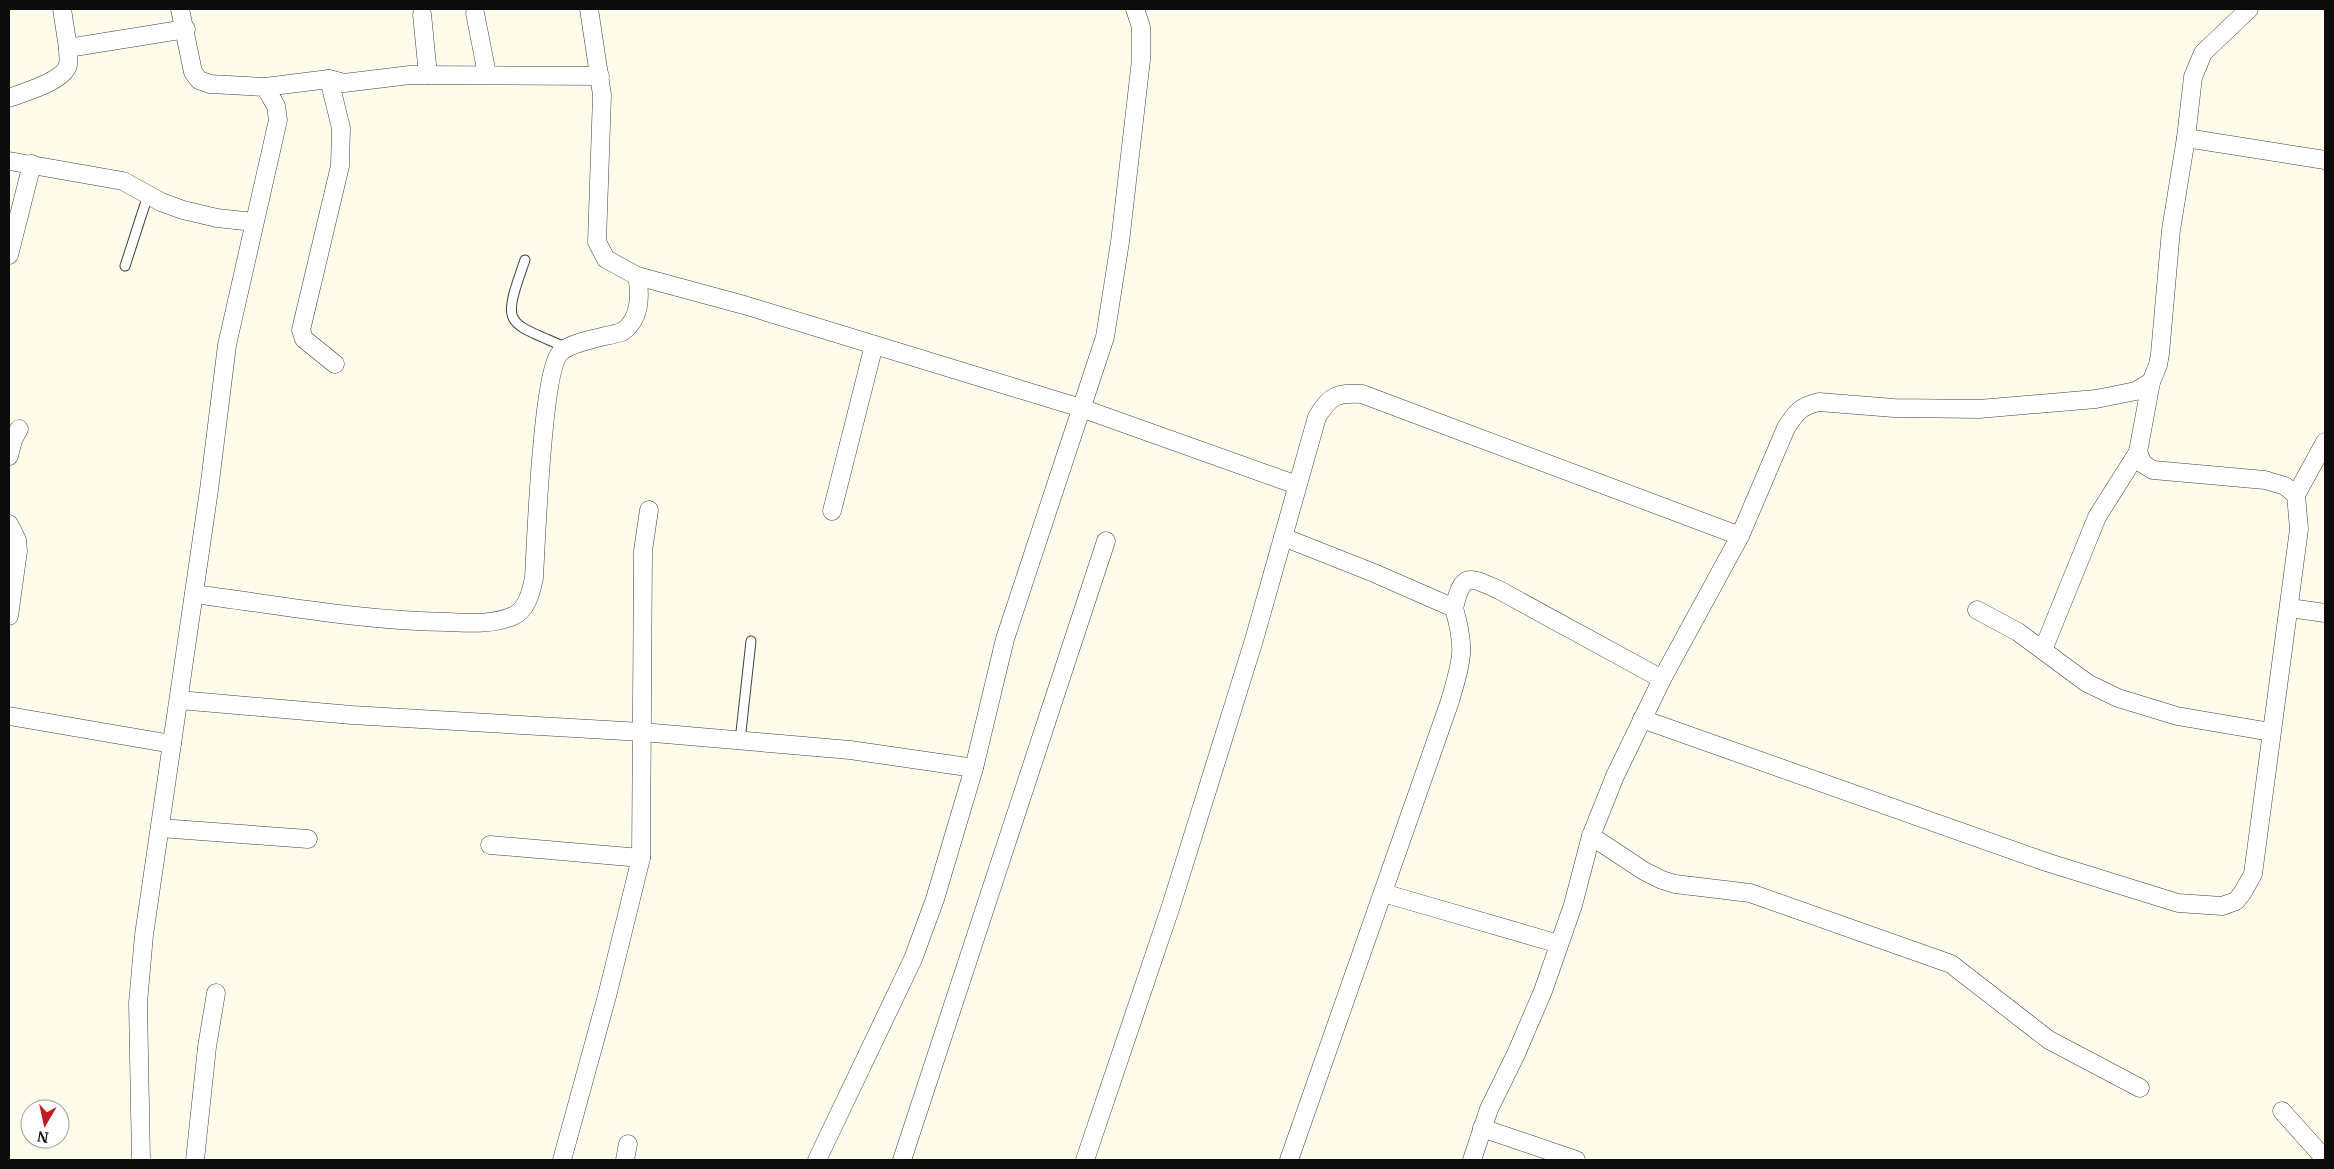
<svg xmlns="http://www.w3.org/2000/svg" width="2334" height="1169" viewBox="0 0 2334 1169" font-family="Merriweather,serif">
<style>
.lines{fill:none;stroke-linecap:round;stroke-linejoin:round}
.lane-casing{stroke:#3f3f3f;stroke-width:11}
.street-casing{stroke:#3f3f3f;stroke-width:19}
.lane{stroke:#fff;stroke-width:9}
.street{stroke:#fff;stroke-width:18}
</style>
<rect width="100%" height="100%" fill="#fffbea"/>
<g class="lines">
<defs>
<g id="lane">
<path d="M525 260C501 328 505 320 567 348"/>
<polyline points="125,266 148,195"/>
<polyline points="740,741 751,641"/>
</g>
<g id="street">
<polyline points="62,9 68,48 186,29"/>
<polyline points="475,13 487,74"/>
<polyline points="422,14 428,75"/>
<polyline points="265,87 329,79"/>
<path d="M9 98C24 92 63 82 68 65 69 60 68 53 68 48"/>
<polyline points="2186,138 2325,160"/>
<polyline points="9,161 123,181 161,202 183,210 217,218 254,222"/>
<polyline points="9,255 32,164"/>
<polyline points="637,276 744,305 1081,408 1297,485"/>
<polyline points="335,364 304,339 301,330 340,166 341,128 329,79 344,83 410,75 600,76"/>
<polyline points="9,456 13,440 19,429"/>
<polyline points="2296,495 2325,442"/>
<polyline points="832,511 874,345"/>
<polyline points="9,524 17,540 18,551 9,616"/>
<path d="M1283 537 1374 573 1454 608C1466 650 1462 659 1450 701L1289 1160"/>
<path d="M194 594C278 605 363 621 448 622 469 623 493 625 513 616 527 610 531 592 534 578 536 544 542 369 561 352 573 341 605 337 622 332 640 320 641 296 637 276L606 259 597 242 602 95 589 9"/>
<path d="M1454 608C1463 572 1468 576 1499 590L1662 679"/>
<polyline points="2290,608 2325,613"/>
<polyline points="1977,610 2018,632 2087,683 2118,698 2177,716 2271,732"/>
<polyline points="2043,650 2097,517 2138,452"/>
<polyline points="179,700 352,715 642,732 850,750 974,768"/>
<polyline points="9,716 172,744"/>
<polyline points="1642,719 2046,862 2178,903 2222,906 2236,901 2243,892 2253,874 2299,529 2296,495 2285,486 2265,480 2153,470 2143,464 2138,452 2151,382"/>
<polyline points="160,828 308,839"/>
<polyline points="1591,836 1644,871 1662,880 1675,884 1750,893 1951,964 2049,1040 2140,1088"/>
<polyline points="490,845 641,858"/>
<polyline points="1383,893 1559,944"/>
<polyline points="2282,1111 2325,1159"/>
<polyline points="1482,1128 1576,1160"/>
<polyline points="141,1160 138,1003 144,935 209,490 227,345 278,120 276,106 265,87 210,84 199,80 193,72 180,9"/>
<polyline points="195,1160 207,1047 216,993"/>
<polyline points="562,1160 607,996 641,858 643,551 649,510"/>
<polyline points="625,1160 628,1144"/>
<polyline points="817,1160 913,959 935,899 974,768 1005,639 1105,337 1120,242 1141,60 1141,27 1135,9"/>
<polyline points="902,1160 1106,541"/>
<path d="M1085 1160 1171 906 1254 640 1317 417C1331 395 1336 393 1362 394L1740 536"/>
<path d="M1472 1160 1489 1109 1516 1054 1543 991 1573 905 1591 836 1615 776 1662 679 1740 536 1786 428C1796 412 1801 406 1819 402L1894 408 1979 409 2096 399 2136 391 2151 382 2158 365 2160 354 2171 230 2186 138 2193 77 2203 53 2249 9"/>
</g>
</defs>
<use href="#lane" class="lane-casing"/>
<use href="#street" class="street-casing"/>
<use href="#lane" class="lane"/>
<use href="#street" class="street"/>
</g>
<rect width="2334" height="1169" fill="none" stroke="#0c0c0c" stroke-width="20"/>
<g transform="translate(45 1124) rotate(189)"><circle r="24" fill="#ffffff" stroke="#9e9e9e"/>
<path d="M0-4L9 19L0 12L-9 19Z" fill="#c61a23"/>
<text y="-8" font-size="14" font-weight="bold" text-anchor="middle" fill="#0c0c0c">N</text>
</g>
</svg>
